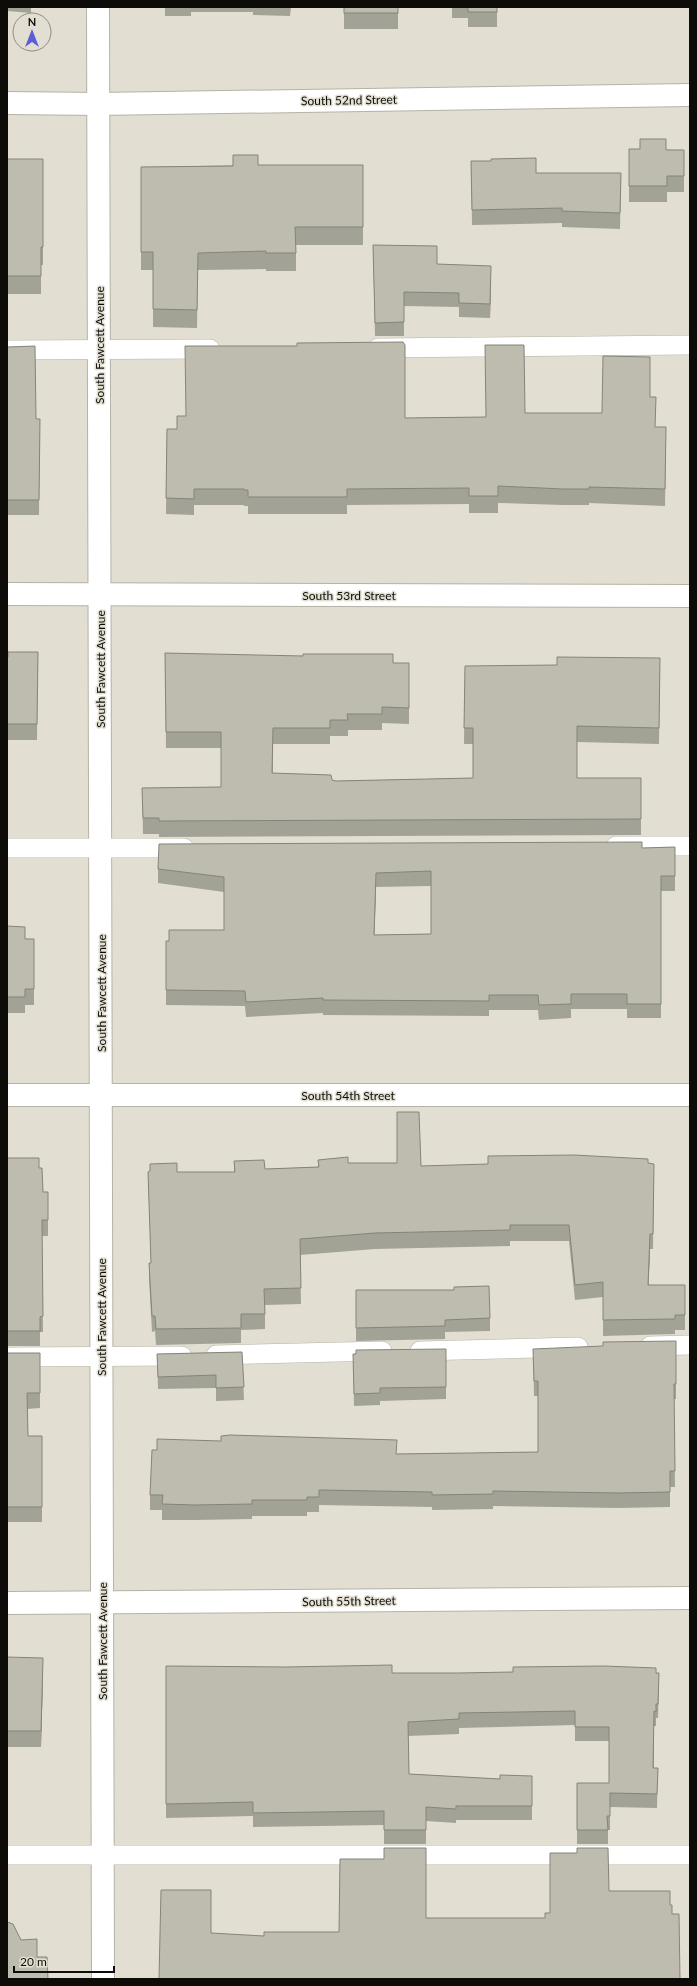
<svg xmlns="http://www.w3.org/2000/svg" width="697" height="1986" viewBox="0 0 697 1986" font-family="Lato,sans-serif">
<style>
.lines{fill:none;stroke-linecap:round;stroke-linejoin:round}
.service-casing{stroke:#b5b2a6;stroke-width:20}
.minor-casing{stroke:#b5b2a6;stroke-width:24}
.service{stroke:#fff;stroke-width:19}
.minor{stroke:#fff;stroke-width:22}
.wall{fill:#a3a296;fill-rule:evenodd}
.shaded-wall{fill:#85847a}
.building{fill:#bebcaf;stroke:#85847a;fill-rule:evenodd}
.labels{text-anchor:middle;dominant-baseline:central;stroke-width:3;stroke-linejoin:round;paint-order:stroke}
.street-label{font-size:12px;fill:#0d0c08;stroke:#e2dfd2}
</style>
<rect width="100%" height="100%" fill="#e2dfd2"/>
<g class="lines">
<defs>
<g id="service">
<polyline points="378,348 690,345"/>
<polyline points="7,350 210,349"/>
<polyline points="616,846 690,846"/>
<polyline points="7,848 184,848"/>
<polyline points="650,1346 690,1345"/>
<polyline points="420,1351 578,1347"/>
<polyline points="216,1355 382,1351"/>
<polyline points="7,1357 182,1356"/>
<polyline points="7,1855 690,1855"/>
</g>
<g id="minor">
<polyline points="98,7 103,1979"/>
<polyline points="7,103 98,104 690,95"/>
<polyline points="7,594 690,596"/>
<polyline points="7,1095 690,1095"/>
<polyline points="7,1603 690,1598"/>
</g>
</defs>
<use href="#service" class="service-casing"/>
<use href="#minor" class="minor-casing"/>
<use href="#service" class="service"/>
<use href="#minor" class="minor"/>
</g>
<g class="wall">
<polygon points="7,7 43,7 43,8 31,8 31,13 7,11"/>
<polygon points="165,7 291,7 290,16 253,15 253,12 191,12 191,16 165,16"/>
<rect x="344" y="7" width="54" height="22"/>
<polygon points="452,7 497,7 497,27 468,27 468,18 452,18"/>
<polygon points="566,7 616,7 616,8"/>
<polygon points="629,149 684,150 684,192 667,192 667,202 629,202"/>
<polygon points="7,159 43,159 43,265 41,265 41,294 7,294"/>
<polygon points="471,161 536,173 621,173 620,229 562,227 562,223 472,225"/>
<polygon points="258,165 363,165 363,245 296,245 296,271 266,271 266,269 198,270 197,328 153,327 153,270 141,270 141,167"/>
<polygon points="373,245 491,280 490,318 459,317 459,307 404,306 404,336 375,336"/>
<polygon points="7,347 36,419 40,419 39,515 7,515"/>
<polygon points="650,397 655,427 666,443 665,506 589,503 589,505 563,505 498,503 498,513 469,513 469,504 347,505 347,514 248,514 248,506 244,506 244,505 194,505 194,515 166,514 167,429 177,429 186,416 405,418 486,417 525,413 602,413"/>
<polygon points="38,652 37,740 7,740 7,657"/>
<polygon points="165,653 393,663 409,663 409,724 382,723 382,730 348,730 348,736 330,736 330,744 273,744 273,773 332,780 336,781 473,778 473,744 464,744 465,666 660,674 659,744 577,742 577,778 641,778 641,835 159,837 159,834 143,834 142,788 221,787 221,748 166,748"/>
<path d="M675 847V891H661V1018H627V1009H571V1018L539 1020 538 1010H489V1016L323 1015V1013L246 1017 245 1006 166 1005V941H169L224 930V892L158 883V869L642 848ZM431 886V934L374 935 376 887Z"/>
<polygon points="7,926 25,939 34,939 34,1005 25,1005 25,1013 7,1013"/>
<polygon points="7,1158 39,1168 43,1192 48,1192 48,1236 42,1236 43,1332 40,1332 40,1346 7,1346"/>
<polygon points="318,1160 348,1163 421,1166 648,1163 654,1179 653,1249 650,1249 648,1285 685,1285 685,1330 675,1330 675,1334 603,1336 603,1297 575,1300 569,1241 510,1241 510,1246 375,1249 300,1255 301,1304 265,1305 265,1329 241,1330 241,1343 156,1345 155,1331 152,1332 149,1278 149,1263 151,1263 148,1172 234,1172 234,1161 265,1169 318,1167"/>
<polygon points="356,1290 490,1318 490,1331 445,1332 445,1339 356,1341"/>
<polygon points="446,1349 446,1399 380,1401 380,1405 354,1406 353,1354"/>
<polygon points="533,1349 676,1384 676,1399 674,1399 675,1487 670,1487 670,1507 618,1508 493,1506 493,1509 432,1510 432,1507 319,1505 319,1512 307,1512 307,1516 252,1516 252,1519 195,1520 162,1520 162,1510 150,1510 150,1495 397,1454 538,1452 538,1396 534,1396"/>
<polygon points="242,1352 244,1400 216,1401 216,1388 158,1389 157,1354"/>
<polygon points="7,1353 40,1353 40,1408 27,1409 28,1436 42,1436 42,1522 7,1522"/>
<polygon points="7,1657 43,1674 41,1747 7,1747"/>
<polygon points="166,1666 392,1673 656,1673 659,1688 658,1718 656,1718 656,1726 654,1726 654,1768 658,1768 657,1808 610,1807 610,1830 608,1830 608,1844 577,1844 577,1783 609,1783 609,1741 575,1741 575,1725 459,1728 459,1734 408,1736 409,1774 500,1779 532,1776 532,1820 456,1820 456,1823 426,1821 426,1844 384,1844 384,1825 253,1827 253,1816 166,1818"/>
</g>
<g class="shaded-wall">
<polygon points="491,266 491,280 490,318 490,304"/>
<polygon points="376,873 376,887 374,950 374,935"/>
<polygon points="650,1234 650,1249 648,1300 648,1285"/>
<polygon points="43,1658 43,1674 41,1747 41,1731"/>
</g>
<g class="building">
<rect x="344" y="7" width="54" height="6"/>
<rect x="468" y="7" width="29" height="5"/>
<polygon points="640,139 666,139 666,150 684,150 684,176 667,176 667,186 629,186 629,149 640,149"/>
<polygon points="233,155 258,155 258,165 363,165 363,227 295,227 296,253 266,253 266,251 198,253 197,310 153,309 153,252 141,252 141,167 233,166"/>
<polygon points="536,158 536,173 621,173 620,213 562,211 562,208 472,210 471,161 491,161 491,159"/>
<polygon points="7,159 43,159 43,247 41,247 41,276 7,276"/>
<polygon points="373,245 437,246 437,264 491,266 490,304 459,303 459,293 404,292 404,322 375,323"/>
<polygon points="403,342 405,345 405,418 486,417 485,345 524,345 525,413 602,413 603,356 650,357 650,397 656,397 655,427 666,427 665,489 589,487 589,489 563,489 498,486 498,496 469,496 469,488 347,489 347,497 248,497 248,490 244,490 244,489 194,489 194,499 166,498 167,429 177,429 177,416 186,416 185,346 297,346 297,343"/>
<polygon points="35,346 36,419 40,419 39,500 7,500 7,347"/>
<polygon points="8,652 38,652 37,724 7,724 7,657 8,657"/>
<polygon points="165,653 303,656 303,654 393,654 393,663 409,663 409,708 382,707 382,714 347,714 348,720 330,720 330,728 273,728 272,773 331,775 332,780 336,781 473,778 473,728 464,728 465,666 557,665 557,657 660,658 659,728 577,726 577,778 641,778 641,819 159,821 159,818 143,818 142,788 221,787 221,732 166,732"/>
<path d="M642 842V848L675 847V876H661V1004H627V994H571V1004L539 1005 538 995H489V1001L323 1000V998L246 1002 245 991 166 990V941H169V930H224V877L158 869 159 844ZM431 871V934L374 935 376 873Z"/>
<polygon points="7,926 25,927 25,939 34,939 34,989 25,989 25,997 7,997"/>
<polygon points="397,1112 419,1112 421,1166 488,1164 488,1156 574,1155 648,1159 648,1163 654,1164 653,1234 650,1234 648,1285 685,1285 685,1315 675,1315 675,1319 603,1320 603,1282 575,1285 569,1225 510,1225 510,1230 375,1233 300,1239 301,1288 264,1289 265,1314 241,1314 241,1328 156,1329 155,1316 152,1316 149,1263 151,1263 148,1172 150,1171 150,1164 177,1163 177,1172 235,1172 234,1161 264,1160 265,1169 319,1167 318,1160 348,1157 348,1163 397,1163"/>
<polygon points="7,1158 39,1158 39,1168 42,1168 43,1192 48,1192 48,1220 42,1220 43,1316 40,1317 40,1331 7,1331"/>
<polygon points="489,1286 490,1318 445,1320 445,1326 356,1328 356,1290 454,1290 454,1287"/>
<polygon points="676,1341 676,1384 674,1384 675,1471 670,1471 670,1492 618,1493 493,1491 493,1494 432,1495 432,1492 319,1490 319,1497 307,1497 307,1500 252,1500 252,1504 195,1505 162,1504 163,1495 150,1495 152,1450 157,1450 157,1439 221,1441 221,1436 230,1435 397,1440 396,1454 538,1452 538,1381 534,1381 533,1349 603,1346 603,1342"/>
<polygon points="446,1349 446,1387 380,1388 380,1393 354,1394 353,1354 356,1354 356,1350"/>
<polygon points="242,1352 244,1387 216,1388 216,1375 158,1377 157,1354"/>
<polygon points="7,1353 40,1353 40,1393 27,1393 28,1436 42,1436 42,1507 7,1507"/>
<polygon points="7,1657 43,1658 41,1731 7,1731"/>
<polygon points="392,1665 392,1673 459,1673 513,1672 513,1667 604,1666 656,1668 656,1673 659,1673 658,1704 656,1704 656,1712 654,1711 653,1768 658,1768 657,1794 610,1793 610,1816 607,1816 608,1830 577,1830 577,1783 609,1783 609,1727 575,1727 575,1711 459,1713 459,1719 408,1722 409,1774 500,1779 500,1775 532,1776 532,1806 456,1806 456,1809 426,1807 426,1830 384,1830 384,1811 253,1813 253,1802 166,1804 166,1666 286,1667"/>
<polygon points="384,1848 426,1848 426,1918 545,1918 545,1913 550,1913 550,1853 577,1853 577,1848 608,1848 609,1891 670,1891 670,1905 672,1905 672,1914 679,1914 680,1979 159,1979 161,1890 211,1890 211,1933 264,1936 264,1932 339,1932 340,1859 384,1859"/>
<polygon points="7,1922 13,1924 21,1940 37,1939 37,1957 47,1957 48,1979 7,1979"/>
</g>
<g class="labels">
<g class="street-label">
<text transform="translate(349 100) rotate(-1)">South 52nd Street</text>
<text transform="translate(99 345) rotate(-90)">South Fawcett Avenue</text>
<text x="349" y="595">South 53rd Street</text>
<text transform="translate(100 669) rotate(-90)">South Fawcett Avenue</text>
<text transform="translate(101 993) rotate(-90)">South Fawcett Avenue</text>
<text x="348" y="1095">South 54th Street</text>
<text transform="translate(101 1317) rotate(-90)">South Fawcett Avenue</text>
<text transform="translate(349 1601) rotate(-1)">South 55th Street</text>
<text transform="translate(102 1641) rotate(-90)">South Fawcett Avenue</text>
</g>
</g>
<rect width="697" height="1986" fill="none" stroke="#0d0c08" stroke-width="16"/>
<g transform="translate(32 32)"><circle r="19" fill="#e2dfd2" stroke="#8d8b81"/>
<path d="M0-3L7 15L0 10L-7 15Z" fill="#5b5ed6"/>
<text y="-6" font-size="11" font-weight="bold" text-anchor="middle" fill="#0d0c08">N</text>
</g>
<path d="M14 1966v6h100v-6" fill="none" stroke="#0d0c08" stroke-width="2"/>
<text x="20" y="1966" font-size="12" fill="#0d0c08" stroke="#e2dfd2" stroke-width="3" paint-order="stroke">20 m</text>
</svg>
